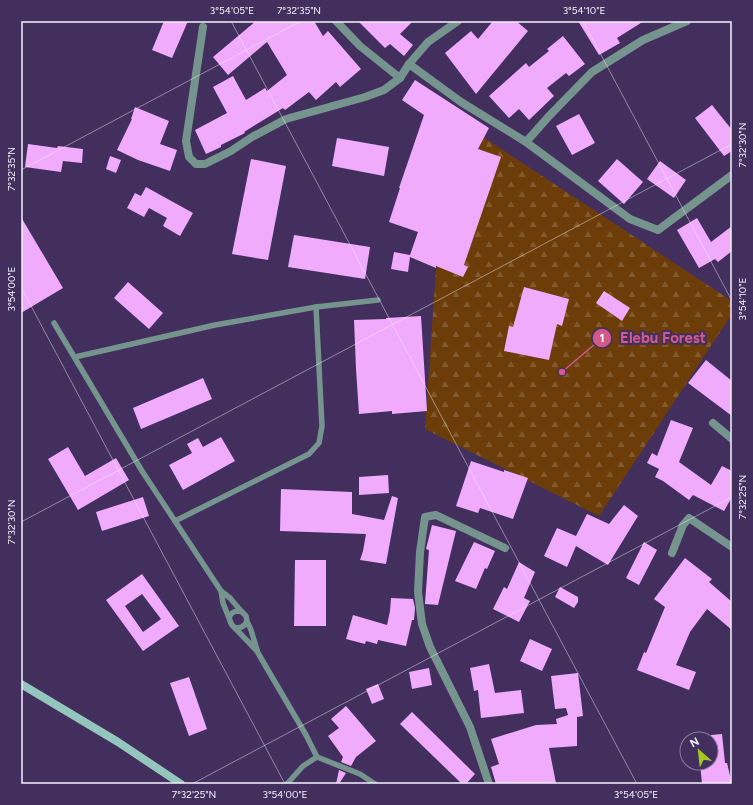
<svg xmlns="http://www.w3.org/2000/svg" width="753" height="805" viewBox="0 0 753 805" font-family="Figtree,sans-serif">
<style>
.forest{fill:url(#forest-firs)}
.building{fill:#f1abfd;fill-rule:evenodd}
.lines{fill:none;stroke-linecap:round;stroke-linejoin:round}
.lane{stroke:#75948e;stroke-width:5.5}
.street{stroke:#75948e;stroke-width:8}
.secondary{stroke:#94c6bd;stroke-width:8}
.ticks{fill:none;stroke:#f6f2fe;stroke-width:1;stroke-opacity:0.45}
.leader{fill:none;stroke:#d2598c;stroke-width:1.5}
.callout-dot{fill:#d2598c;stroke:#422f5d;stroke-width:1.5}
.mark-label{font-size:12px;text-anchor:middle;font-weight:bold;fill:#fff}
.callout-label{font-size:15px;text-anchor:middle;font-weight:bold;fill:#d2598c;stroke:#422f5d;stroke-width:4;stroke-linejoin:round;paint-order:stroke}
.neatline{fill:none;stroke:#f6f2fe;stroke-width:1.5}
.ticks-label{font-size:10px;text-anchor:middle;fill:#f6f2fe}
</style>
<defs>
<pattern id="forest-firs" width="22" height="20" patternUnits="userSpaceOnUse"><rect width="22" height="20" fill="#6c3d09"/><path d="M5 1l3.5 6h-7zM16 11l3.5 6h-7z" fill="#825a2e"/></pattern>
</defs>
<rect width="100%" height="100%" fill="#422f5d"/>
<polygon class="forest" points="483,137 732,301 732,314 599,516 425,429 436,270"/>
<g class="building">
<polygon points="164,21 188,21 172,58 152,50"/>
<polygon points="256,21 314,21 323,36 328,31 361,69 340,87 336,82 316,100 309,92 285,110 283,108 244,132 245,133 221,145 221,147 206,154 195,130 227,113 213,87 233,76 246,100 265,88 267,91 287,75 267,42 228,75 213,57"/>
<polygon points="358,21 413,21 400,34 413,45 404,56 390,44 385,48"/>
<polygon points="493,21 516,21 528,31 476,94 445,53 471,31 478,39"/>
<polygon points="578,21 644,21 617,38 620,43 599,55"/>
<polygon points="563,36 585,64 569,76 566,73 547,88 554,96 529,120 519,109 509,118 489,96 526,63 529,67 549,51 547,49"/>
<polygon points="415,80 489,128 478,149 501,157 464,265 468,267 463,277 436,266 436,268 410,257 408,272 391,269 394,252 410,255 418,232 389,222 400,188 399,188 424,115 402,100"/>
<polygon points="712,105 732,130 732,151 724,156 695,118"/>
<polygon points="135,107 169,121 160,144 177,150 170,171 138,160 117,150 132,119 131,119"/>
<polygon points="579,114 595,143 572,155 556,126"/>
<polygon points="337,138 389,147 384,176 332,166"/>
<polygon points="28,144 57,148 58,146 83,149 82,163 63,161 61,172 25,167"/>
<polygon points="110,156 121,160 116,173 106,169"/>
<polygon points="251,159 286,166 268,260 232,254"/>
<polygon points="617,159 643,182 624,204 598,181"/>
<polygon points="660,161 686,180 674,198 647,179"/>
<polygon points="146,187 193,213 180,236 163,226 167,218 149,208 144,217 127,208 135,193 141,196"/>
<polygon points="21,217 63,288 21,313"/>
<polygon points="697,218 711,242 732,226 732,251 718,262 715,259 699,268 677,230"/>
<polygon points="294,235 370,247 365,279 288,267"/>
<polygon points="128,282 163,313 149,329 114,298"/>
<polygon points="524,287 569,299 562,326 557,324 549,360 504,351 509,326 513,327"/>
<polygon points="604,291 630,308 622,321 596,303"/>
<polygon points="421,316 427,411 392,414 392,411 359,414 356,369 354,320 386,319 386,318"/>
<polygon points="706,360 732,381 732,416 688,383"/>
<polygon points="203,378 212,399 141,429 133,408"/>
<polygon points="671,420 693,428 679,462 711,485 722,466 732,471 732,497 724,511 693,495 689,500 663,481 655,477 659,469 647,463 652,453 657,456"/>
<polygon points="221,437 235,461 183,490 169,465 192,453 187,444 198,438 203,447"/>
<polygon points="68,447 85,476 116,458 129,480 78,510 48,459"/>
<polygon points="471,461 504,472 504,470 528,478 513,519 480,508 478,513 456,506"/>
<polygon points="388,475 389,493 359,495 359,477"/>
<polygon points="281,489 352,492 352,514 384,520 392,496 398,498 386,564 360,560 363,551 366,534 280,531"/>
<polygon points="143,497 149,516 102,531 96,512"/>
<polygon points="624,505 638,516 608,565 576,546 567,567 544,556 557,528 576,536 587,514 609,524"/>
<polygon points="432,525 456,531 438,605 425,604 425,603 429,550 426,549"/>
<polygon points="474,542 495,551 487,569 485,568 476,589 455,581"/>
<polygon points="644,542 657,550 639,585 626,578"/>
<polygon points="685,558 712,579 709,582 732,602 732,630 707,609 690,632 676,665 696,672 689,690 637,670 644,652 646,653 665,607 654,599"/>
<polygon points="295,560 326,560 326,626 294,626"/>
<polygon points="519,562 535,572 524,598 530,601 519,622 493,609 504,587 507,589"/>
<path d="M142 574 179 626 143 651 106 600ZM142 594 161 619 143 632 125 606Z"/>
<polygon points="560,587 578,597 578,602 574,608 555,597"/>
<polygon points="391,598 413,599 415,608 414,620 412,620 406,646 378,640 377,644 366,641 365,644 346,639 353,615 387,625 390,611"/>
<polygon points="530,639 552,649 542,671 520,661"/>
<polygon points="489,664 495,693 521,690 524,713 481,718 478,690 474,691 470,668"/>
<polygon points="429,668 432,685 412,689 409,672"/>
<polygon points="578,673 583,716 577,717 577,746 549,748 556,783 550,784 496,784 491,767 499,764 491,739 536,725 557,724 556,719 568,715 566,708 555,709 551,676"/>
<polygon points="189,677 207,729 189,736 170,683"/>
<polygon points="378,684 384,699 372,704 366,689"/>
<polygon points="346,706 376,741 356,757 351,766 341,762 343,757 328,736 339,728 331,719"/>
<polygon points="412,712 475,774 466,784 462,784 400,724"/>
<polygon points="722,734 725,763 727,763 732,784 702,784 700,763 711,763 711,735"/>
<polygon points="339,770 346,773 339,784 336,784"/>
</g>
<g class="lines">
<g class="lane">
<polyline points="54,323 142,471 221,591 223,603 229,618"/>
<polyline points="75,357 215,325 316,307 378,300"/>
<polyline points="175,521 309,454 319,443 322,426 316,307"/>
<polyline points="221,591 230,598 241,611"/>
<path d="M247 621C244 627 241 628 235 628 230 624 226 615 234 612 235 611 240 611 241 611L246 616 247 621 251 630 258 653 306 735 317 757 360 774 375 784"/>
<polyline points="235,628 257,651"/>
<polyline points="287,784 303,766 317,757"/>
</g>
<g class="street">
<polyline points="336,21 360,46 400,78"/>
<polyline points="203,27 186,141 189,157 196,164 205,164 231,151 252,137 286,119 365,97 384,90 400,78 409,64 428,42 458,21"/>
<polyline points="409,64 461,102 526,142 630,219 658,230 732,175"/>
<polyline points="526,142 550,115 592,72 643,40 687,21"/>
<polyline points="713,423 732,439"/>
<polyline points="672,553 683,525 689,518 732,547"/>
<polyline points="489,784 470,727 430,647 422,624 418,592 420,552 425,517 436,515 505,548"/>
</g>
<polyline class="secondary" points="21,684 118,742 181,784"/>
</g>
<path class="ticks" d="M231 21 637 784M583 21 732 301M21 170 301 21M21 287 285 784M21 522 732 144M192 784 732 497"/>
<path class="leader" d="M562 372L602 338"/>
<g class="callout-dot">
<circle cx="562" cy="372" r="4"/>
<circle cx="602" cy="338" r="10"/>
</g>
<g class="mark-label">
<text x="602" y="342">1</text>
</g>
<g class="callout-label">
<text x="663" y="343">Elebu Forest</text>
</g>
<rect width="753" height="805" fill="none" stroke="#422f5d" stroke-width="44"/>
<g transform="translate(699 751) rotate(332)"><circle r="19" fill="#422f5d" stroke="#8a7d9d"/>
<path d="M0-3L7 15L0 10L-7 15Z" fill="#a6c822"/>
<text y="-6" font-size="11" font-weight="bold" text-anchor="middle" fill="#f6f2fe">N</text>
</g>
<rect x="22" y="22" width="709" height="761" class="neatline"/>
<g class="ticks-label">
<text x="232" y="14">3°54'05"E</text>
<text x="299" y="14">7°32'35"N</text>
<text x="584" y="14">3°54'10"E</text>
<text transform="translate(742 145) rotate(-90)" y="4">7°32'30"N</text>
<text transform="translate(11 169) rotate(-90)" y="4">7°32'35"N</text>
<text transform="translate(11 289) rotate(-90)" y="4">3°54'00"E</text>
<text transform="translate(742 299) rotate(-90)" y="4">3°54'10"E</text>
<text transform="translate(742 497) rotate(-90)" y="4">7°32'25"N</text>
<text transform="translate(11 522) rotate(-90)" y="4">7°32'30"N</text>
<text x="194" y="798">7°32'25"N</text>
<text x="285" y="798">3°54'00"E</text>
<text x="636" y="798">3°54'05"E</text>
</g>
</svg>
